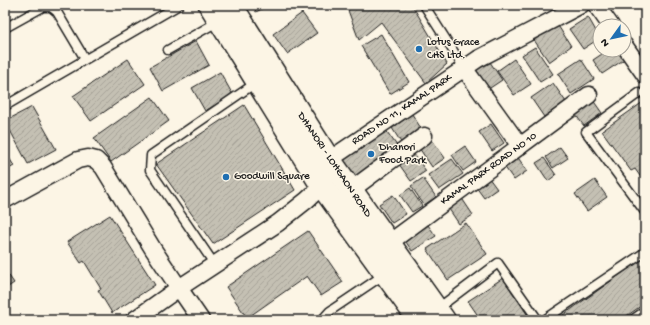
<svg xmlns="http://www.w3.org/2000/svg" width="650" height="325" viewBox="0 0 650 325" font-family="'Gochi Hand',sans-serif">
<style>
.building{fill:url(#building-hatch);stroke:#1c1c1c}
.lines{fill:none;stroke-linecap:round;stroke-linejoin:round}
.service-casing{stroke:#1c1c1c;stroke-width:11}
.minor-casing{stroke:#1c1c1c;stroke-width:19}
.secondary-casing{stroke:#1c1c1c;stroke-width:25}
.service{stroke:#fcf5e5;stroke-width:8}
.minor{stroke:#fcf5e5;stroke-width:16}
.secondary{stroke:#fcf5e5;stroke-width:22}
.poi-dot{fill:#1f6fb2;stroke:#fcf5e5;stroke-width:1.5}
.labels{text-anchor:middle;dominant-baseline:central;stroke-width:3;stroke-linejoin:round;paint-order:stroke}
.poi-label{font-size:11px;fill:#1c1c1c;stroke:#fcf5e5;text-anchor:start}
.street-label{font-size:11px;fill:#1c1c1c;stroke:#fcf5e5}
</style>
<defs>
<pattern id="building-hatch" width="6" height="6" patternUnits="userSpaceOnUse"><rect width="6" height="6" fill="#c4c0b3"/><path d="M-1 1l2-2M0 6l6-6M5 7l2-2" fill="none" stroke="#a8a499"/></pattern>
</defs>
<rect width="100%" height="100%" fill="#fcf5e5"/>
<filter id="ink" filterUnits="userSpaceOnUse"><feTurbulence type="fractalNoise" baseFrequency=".025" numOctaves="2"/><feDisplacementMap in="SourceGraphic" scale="8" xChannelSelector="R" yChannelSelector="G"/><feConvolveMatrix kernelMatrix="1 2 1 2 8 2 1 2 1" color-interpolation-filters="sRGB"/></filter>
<g filter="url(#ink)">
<g class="building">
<polygon points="253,5 269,5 256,12"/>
<polygon points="346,5 412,5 447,64 426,83 381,22 359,40"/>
<polygon points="302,13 317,33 287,54 273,34"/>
<polygon points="588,17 600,38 583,49 569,29"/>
<polygon points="557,24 571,46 549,62 534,40"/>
<polygon points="381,34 409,82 390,94 361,46"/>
<polygon points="196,41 209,65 163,91 150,67"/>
<polygon points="535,47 553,74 540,82 522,55"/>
<polygon points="608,50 623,50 628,57 602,74 593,60"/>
<polygon points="128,59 145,84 91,121 73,96"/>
<polygon points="488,59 502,80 487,90 473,69"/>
<polygon points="514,59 531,84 514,95 497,71"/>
<polygon points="581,59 594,79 571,94 558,74"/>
<polygon points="220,72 233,95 205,111 192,88"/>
<polygon points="553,83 566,102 544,117 531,98"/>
<polygon points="590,96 602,113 584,126 572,110"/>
<polygon points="152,97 169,121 111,162 94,138"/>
<polygon points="643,102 645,104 645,183 635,169 631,171 602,131"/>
<polygon points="244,105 295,190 213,244 156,164"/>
<polygon points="32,107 56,149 28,164 5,121"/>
<polygon points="412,114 422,130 402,144 392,128"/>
<polygon points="491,124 504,143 492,151 479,132"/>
<polygon points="385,129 400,150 358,181 341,158"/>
<polygon points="430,137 445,158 432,167 417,145"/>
<polygon points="465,146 476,162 463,171 452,155"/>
<polygon points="560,147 568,158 553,168 546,157"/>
<polygon points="411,150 426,171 411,181 396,160"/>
<polygon points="5,151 14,166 5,171"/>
<polygon points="515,153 527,171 514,180 501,162"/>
<polygon points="544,158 556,175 548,181 536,163"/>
<polygon points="452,159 463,174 439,190 428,175"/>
<polygon points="486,174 497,189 484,198 473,183"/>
<polygon points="423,178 436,197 424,205 411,186"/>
<polygon points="595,180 607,197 587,211 575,194"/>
<polygon points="410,188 422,206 412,212 400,195"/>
<polygon points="459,194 473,215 459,224 445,203"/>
<polygon points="393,195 406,214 392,223 379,204"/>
<polygon points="110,215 155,285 112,313 98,290 101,289 84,261 81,263 67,242"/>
<polygon points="425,221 436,236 412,251 402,236"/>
<polygon points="466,223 487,254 448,280 427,249"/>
<polygon points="308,231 343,282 321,296 307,276 247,318 226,287"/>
<polygon points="645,257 645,303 621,320 556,320"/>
<polygon points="5,270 14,283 5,289"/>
<polygon points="503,278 531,320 481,320 468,301"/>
</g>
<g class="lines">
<defs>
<g id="service">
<polyline points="424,5 464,68"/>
<polyline points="5,28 43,7 51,7 57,12 85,59"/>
<polyline points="168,50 219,21"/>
<polyline points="639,93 586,132 645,212"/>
<polyline points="5,106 179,5"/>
<polyline points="215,265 150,170 151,155 257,82"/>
<polyline points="437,309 498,263 538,320"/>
<polyline points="322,320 330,311 385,274"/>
<polyline points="544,320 645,252"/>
<polyline points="632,320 645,311"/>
</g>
<g id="minor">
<polyline points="596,5 611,26"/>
<polyline points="624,45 645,75"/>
<polyline points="464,68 520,146"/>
<polyline points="351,190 424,136"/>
<polyline points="5,200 78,160 88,158 96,160 103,167 153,249 179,288 278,223 307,200 322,186 329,160 478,59 581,5"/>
<polyline points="389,243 589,95"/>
<polyline points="134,320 179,288 201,320"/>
</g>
<g id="secondary">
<polyline points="210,5 322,186 419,320"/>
<polyline points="231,5 324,152 444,320"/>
</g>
</defs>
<use href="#service" class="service-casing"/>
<use href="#minor" class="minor-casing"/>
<use href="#secondary" class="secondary-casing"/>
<use href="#service" class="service"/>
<use href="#minor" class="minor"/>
<use href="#secondary" class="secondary"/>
</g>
</g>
<g class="poi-dot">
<circle cx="419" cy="49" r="4"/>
<circle cx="371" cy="154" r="4"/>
<circle cx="226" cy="177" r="4"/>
</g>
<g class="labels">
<g class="poi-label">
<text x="427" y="43">Lotus Grace<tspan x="427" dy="13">CHS Ltd.</tspan></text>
<text x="379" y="148">Dhanori<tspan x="379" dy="13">Food Park</tspan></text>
<text x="234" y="177">Goodwill Square</text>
</g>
<g class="street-label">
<text transform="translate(402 110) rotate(-34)">ROAD NO 11, KAMAL PARK</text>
<text transform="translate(334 165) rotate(56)">DHANORI - LOHGAON ROAD</text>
<text transform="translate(489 169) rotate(-36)">KAMAL PARK ROAD NO 10</text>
</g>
</g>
<rect width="650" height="325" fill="none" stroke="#fcf5e5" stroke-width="20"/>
<rect x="10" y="10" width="630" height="305" fill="none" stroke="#1c1c1c" stroke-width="1.5" filter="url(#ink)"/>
<g transform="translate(612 38) rotate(237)"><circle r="19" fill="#fcf5e5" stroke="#a29e95"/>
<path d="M0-3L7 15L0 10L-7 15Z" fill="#1f6fb2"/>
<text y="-6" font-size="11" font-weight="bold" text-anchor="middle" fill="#1c1c1c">N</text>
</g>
</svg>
